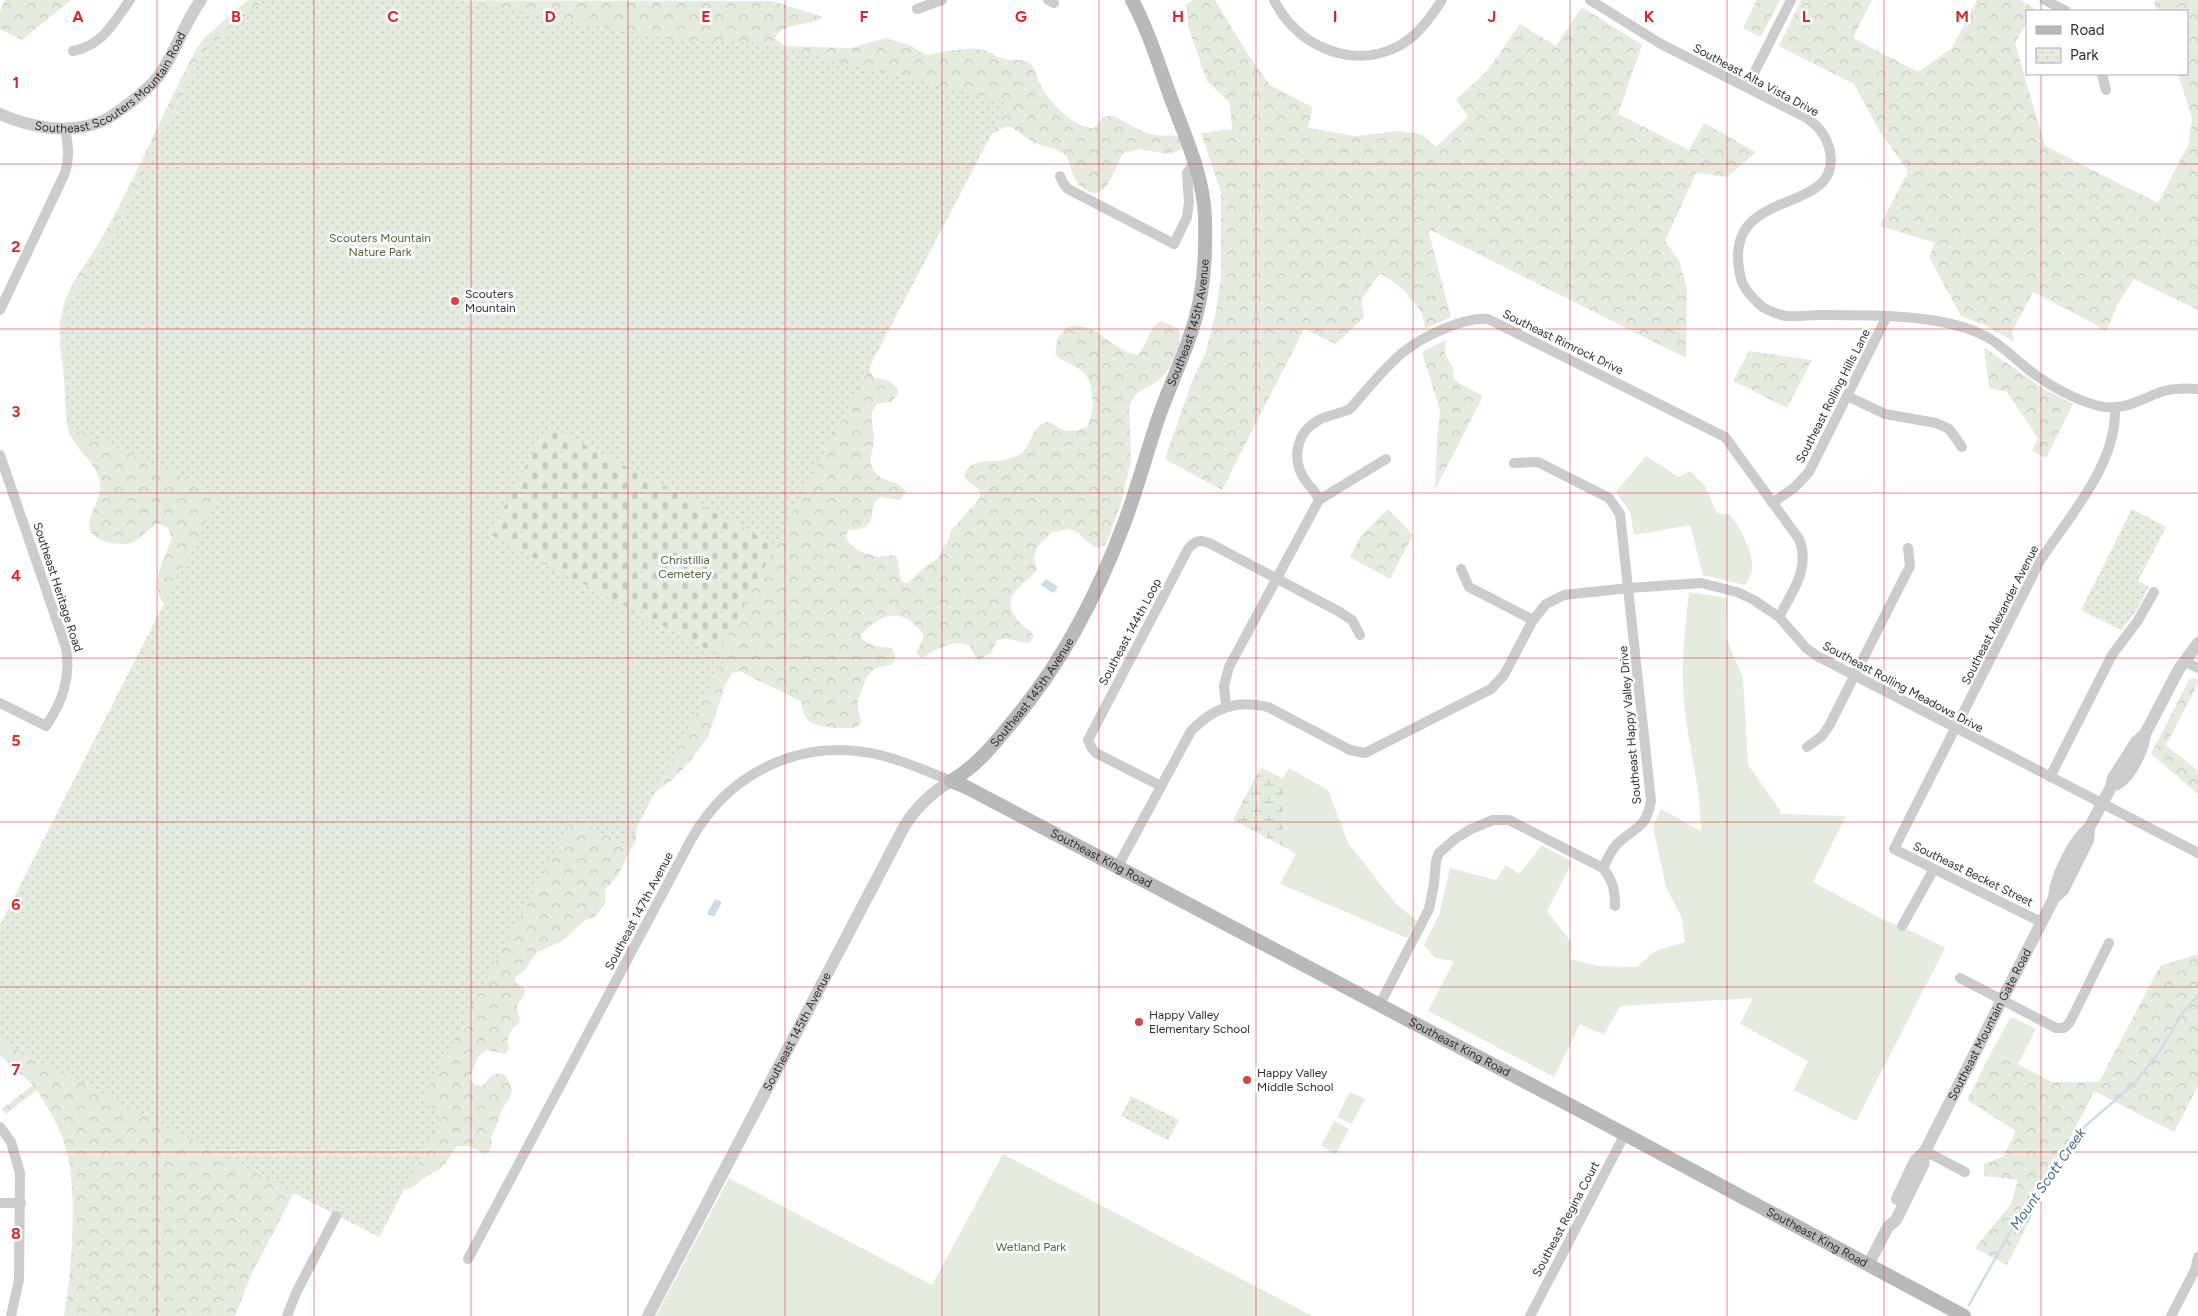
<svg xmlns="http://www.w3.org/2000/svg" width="2198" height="1316" viewBox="0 0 2198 1316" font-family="Figtree,sans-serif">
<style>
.green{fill:#e5ebdf}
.forest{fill:url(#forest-crowns)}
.wetland{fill:url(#wetland-marsh)}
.cemetery{fill:url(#cemetery-stones)}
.park{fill:url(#park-dots)}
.water{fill:#cddde8}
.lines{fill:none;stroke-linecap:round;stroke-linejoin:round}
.stream{stroke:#cddde8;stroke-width:2.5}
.minor{stroke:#ccc;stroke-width:10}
.tertiary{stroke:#ccc;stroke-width:12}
.secondary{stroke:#b9b9b9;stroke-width:14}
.grid{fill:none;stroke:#d62828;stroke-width:1;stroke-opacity:0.55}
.poi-dot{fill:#d1464b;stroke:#fff;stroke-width:2}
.labels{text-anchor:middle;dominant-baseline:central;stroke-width:5;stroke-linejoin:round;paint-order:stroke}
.street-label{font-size:12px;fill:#2f2f2f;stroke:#fff}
.park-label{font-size:12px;fill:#516641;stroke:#fff}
.poi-label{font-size:12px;fill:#2f2f2f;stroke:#fff;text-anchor:start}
.water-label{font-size:14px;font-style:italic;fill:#466c88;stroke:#fff}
.grid-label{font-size:16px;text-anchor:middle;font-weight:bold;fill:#d62828;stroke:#fff;stroke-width:5;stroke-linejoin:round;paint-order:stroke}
</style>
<defs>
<pattern id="forest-crowns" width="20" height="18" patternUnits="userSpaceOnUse" patternTransform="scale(1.25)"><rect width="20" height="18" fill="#e5ebdf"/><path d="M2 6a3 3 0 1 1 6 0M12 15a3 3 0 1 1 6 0" fill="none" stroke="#c5cac0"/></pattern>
<pattern id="wetland-marsh" width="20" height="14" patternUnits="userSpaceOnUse" patternTransform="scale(1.25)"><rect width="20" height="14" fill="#e5ebdf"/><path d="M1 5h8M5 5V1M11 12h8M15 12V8" fill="none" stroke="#c5cac0"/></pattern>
<pattern id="cemetery-stones" width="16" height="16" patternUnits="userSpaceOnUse" patternTransform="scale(1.25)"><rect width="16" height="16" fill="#e5ebdf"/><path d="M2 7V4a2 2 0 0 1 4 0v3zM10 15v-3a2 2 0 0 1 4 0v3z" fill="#c5cac0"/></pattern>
<pattern id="park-dots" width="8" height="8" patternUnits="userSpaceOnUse" patternTransform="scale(1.25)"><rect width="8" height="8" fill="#e5ebdf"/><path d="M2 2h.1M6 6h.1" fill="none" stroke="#c5cac0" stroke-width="1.8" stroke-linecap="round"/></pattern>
</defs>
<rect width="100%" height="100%" fill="#fff"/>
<g class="green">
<path d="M1646 456 1679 477 1690 471 1705 486 1717 513 1730 515C1741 529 1754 551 1752 571 1751 575 1747 581 1745 585L1703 575 1690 525 1634 535 1630 512 1616 492Z"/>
<path d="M1689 592 1727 598 1726 638 1743 678 1748 765 1780 810V814L1846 816 1813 882 1884 920 1909 930 1945 948 1856 1121 1794 1090 1808 1061 1740 1024 1753 998 1620 1006 1604 1035 1580 1024 1554 1077 1428 1011 1454 961 1435 958 1424 945 1439 915 1450 868 1496 880 1506 865 1519 874 1542 845 1572 862 1547 911 1571 942 1570 959 1598 966 1637 967 1655 951 1685 942 1682 918 1666 887 1653 827 1661 809 1701 831C1701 787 1688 746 1684 702 1681 666 1685 628 1689 592Z"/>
<polygon points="1289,768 1328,790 1348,843 1396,904 1417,921 1407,938 1280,884 1296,854 1284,847 1283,779"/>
<polygon points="2010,1018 2014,1018 2036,1029 2018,1064 1992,1051"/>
<polygon points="1350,1092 1365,1099 1352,1124 1337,1117"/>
<polygon points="1334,1121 1349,1129 1336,1154 1321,1146"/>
<polygon points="1003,1154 1312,1316 656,1316 729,1178 932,1285"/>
</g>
<g class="forest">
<polygon points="5,0 71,0 22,40 0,29 0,12"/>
<path d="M248 0 772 1 823 17C810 26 783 22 775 38L784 46 851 48 885 38 912 46 926 55C943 52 965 46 983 50 990 51 996 57 1004 59 1012 61 1022 58 1030 63 1036 68 1036 77 1040 84 1048 101 1073 128 1094 128L1104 117 1112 115C1126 122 1139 132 1155 135 1165 137 1173 134 1182 137L1184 143 1181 150 1168 154 1139 149 1123 153C1116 164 1107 202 1088 191 1083 188 1079 186 1076 181 1072 173 1070 163 1066 155L1055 149 1034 143 1011 127H1004L995 133 984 131 856 333 870 371 874 378 888 380 898 389V394L891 402 878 403C876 406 873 409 872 413 871 422 874 432 874 441 873 451 867 462 874 471 881 483 898 479 906 492L899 500 880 497C864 510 883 530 849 530L846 535C848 547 865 555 877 556 884 557 889 554 896 556 901 565 897 574 903 583H908L921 570 937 559 948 540 951 531 980 498V491L964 477C968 454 999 465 1014 457 1017 456 1022 454 1024 451 1031 443 1034 423 1048 422 1054 422 1056 427 1061 429 1070 433 1079 430 1087 427 1094 415 1095 386 1085 374 1078 366 1066 363 1058 357L1055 353 1058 338 1065 328C1093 317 1112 351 1137 355 1148 346 1148 327 1161 321L1179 329C1183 342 1171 369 1160 379 1147 391 1137 386 1129 407L1131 461 1121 504 1106 544 1100 548 1094 547 1078 533 1068 529 1052 532 1037 547 1034 558 1037 570C1021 589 997 595 1020 623 1024 628 1030 629 1034 636L1030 642C1021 645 1012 636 997 640L991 653 979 660 975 657 970 645C953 639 936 649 922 658L916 653 923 639V634C902 606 883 613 861 634L862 640 875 646 892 648C896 655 896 659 892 665L878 667 871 672 866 679 858 700V708L861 722 857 727C847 730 817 728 809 721 803 716 803 709 801 702 782 690 760 683 740 671L732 673 726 683 708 737 690 761 671 781 648 797 637 824 636 839 617 877 605 890V903L595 917 585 920 564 940 536 953 525 970 515 977V982L524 988 525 993C518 1007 514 1001 520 1018L519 1023C511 1028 509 1035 507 1042L509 1046 508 1051 505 1054 486 1050 478 1057 469 1079 477 1086 483 1085 492 1075 498 1073 505 1075 512 1089 509 1100 502 1108 496 1127 491 1137 492 1144 490 1151 485 1153 467 1146H457C452 1152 449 1159 444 1165 438 1172 430 1173 424 1178 417 1183 414 1190 404 1189L379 1237 294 1193 252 1273 235 1316H64C72 1271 77 1201 68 1156 63 1132 50 1111 37 1090L6 1114 2 1109 33 1085 0 1055V925L164 604C148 583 165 560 172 538L168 528 158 523C148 528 141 540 130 543 119 546 90 542 89 526 89 513 102 498 100 482 96 459 70 448 67 424 65 409 65 394 64 379 62 358 57 336 61 315 67 284 91 259 105 232 139 171 165 107 198 46L205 37Z"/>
<polygon points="1193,0 1215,0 1247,53 1270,85 1312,107 1308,128 1355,136 1398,131 1421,134 1436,147 1468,117 1456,100 1488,70 1520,24 1556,46 1582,7 1642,45 1618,114 1689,150 1704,123 1756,152 1727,177 1696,173 1665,241 1679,260 1687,288 1686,358 1428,229 1451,317 1425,329 1422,313 1402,288 1380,273 1361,300 1364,317 1336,344 1304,329 1222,490 1165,459 1192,381 1206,351 1216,311 1221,277 1221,192 1201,133 1232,129 1230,103 1207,81 1188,26 1186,4"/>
<polygon points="1757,0 1780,0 1761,37 1743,28"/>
<polygon points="1801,0 1872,0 1853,38 1918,72 1952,48 1977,0 2020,0 2034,8 2032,11 2027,11 2027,22 2015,43 2045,146 2158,203 2189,143 2192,118 2178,74 2187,74 2187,11 2157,11 2154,2 2155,0 2198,0 2198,310 2134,279 2117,305 2106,332 2095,324 2033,292 2012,332 2014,342 1987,326 1961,316 1929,257 1935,243 1880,226 1908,171 1880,132 1854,84 1779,46"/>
<polygon points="1446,340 1445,354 1453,368 1454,380 1483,396 1435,490 1437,440 1440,411 1422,352"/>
<polygon points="1984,347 2042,388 2073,404 2046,458 2032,451 2038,438 2007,392 1989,388"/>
<polygon points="1749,351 1812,360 1787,408 1733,381"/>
<polygon points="1388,509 1413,535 1390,579 1350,557 1361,536"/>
<polygon points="2192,678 2198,679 2198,684 2166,745 2198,771 2198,794 2151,754 2189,680"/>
<polygon points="2198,954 2198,1086 2174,1132 2094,1091 2007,1265 1975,1248 2011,1204 2018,1180 1984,1176 1984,1164 2004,1156 2016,1131 1967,1100 1992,1051 2052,1082 2099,1082 2160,966"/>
</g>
<polygon class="wetland" points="1261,767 1283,779 1284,847 1233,820"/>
<polygon class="cemetery" points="547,424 776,545 718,655 489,534"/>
<g class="park">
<polygon points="265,0 456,0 678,41 734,41 762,43 1008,103 776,545 547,425 490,535 725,659 627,846 573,818 421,1101 444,1114 379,1237 0,1041 0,925 219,496 168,470 69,427 62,334 66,308 118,225 155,143 175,112 200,58 210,45"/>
<polygon points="2132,509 2166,527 2138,581 2149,587 2136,611 2121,630 2081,610"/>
<polygon points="1131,1096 1179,1120 1168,1140 1121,1116"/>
</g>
<g class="water">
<polygon points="1046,579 1058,587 1053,593 1041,585"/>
<polygon points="715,899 722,902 714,917 707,914"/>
</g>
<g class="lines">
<polyline class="stream" points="1969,1305 2017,1220 2084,1127 2134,1084 2160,1051 2184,1011 2198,996"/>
<g class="minor">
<polyline points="1048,0 1054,3"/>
<path d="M1274 0C1296 45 1350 70 1397 47 1418 36 1430 18 1442 0"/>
<path d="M1590 0 1661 44 1807 118C1819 127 1826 135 1830 151 1842 213 1737 188 1738 257 1739 280 1742 288 1759 304 1765 310 1777 314 1786 316 1797 317 1809 315 1820 315 1843 315 1865 315 1888 316 1921 318 1957 321 1987 337 2003 346 2015 359 2029 370 2048 385 2075 400 2099 406 2124 412 2142 398 2164 391 2176 388 2186 388 2198 389"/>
<polyline points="2045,0 2066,11"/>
<polyline points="917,9 942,0"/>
<path d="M73 51C103 45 113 23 130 0"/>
<polyline points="2102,74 2106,90"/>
<polyline points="1747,87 1791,0"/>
<polyline points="1060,176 1063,183 1068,189 1174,244 1187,217 1189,202 1187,173 1195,162"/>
<path d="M0 310 65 173C70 157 68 144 65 129"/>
<polyline points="1847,396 1885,414 1936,423 1949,429 1962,447"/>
<path d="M0 455 66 648C71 677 63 701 46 726L0 703"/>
<polyline points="1319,500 1386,459"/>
<polyline points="1772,503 1794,488 1809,472 1887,316"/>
<polyline points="1461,569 1469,587 1533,620"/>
<polyline points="2184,661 2198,668"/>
<path d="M1226 706 1224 686 1229 667 1319 500C1316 490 1306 484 1302 475 1292 455 1298 432 1317 421 1327 415 1339 414 1350 409 1366 391 1388 363 1406 350 1426 335 1464 317 1488 319L1725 437 1799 539C1811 568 1792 592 1779 617"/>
<polyline points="1807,747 1822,736 1829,726 1910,566 1908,548"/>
<polyline points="2050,777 2112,655 2137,622 2154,592"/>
<path d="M1161 786 1096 753 1091 747 1088 740 1188 549C1195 541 1199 539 1209 543L1338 611 1352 620 1360 635"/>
<path d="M1118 866 1191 731C1213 708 1237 699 1268 707L1350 750 1365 753 1491 689 1504 675 1533 620 1546 604 1564 595 1629 588 1701 583 1737 592 1754 600 1779 617 1806 648 1817 656 2198 853"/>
<path d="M1603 868C1613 881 1615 890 1615 906"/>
<path d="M2041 922 1894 849 2040 561C2069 516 2117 465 2115 408"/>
<polyline points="1902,926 1934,869"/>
<polyline points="1960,978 2056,1028 2064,1028 2070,1022 2109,943"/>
<path d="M1380 1004 1429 909 1434 884 1436 861 1439 853 1455 839 1471 829 1493 820H1509L1603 868C1607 860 1611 850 1617 844 1636 826 1646 829 1651 801L1620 514 1609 498 1538 462 1514 463"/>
<polyline points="0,1127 11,1142 20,1173 19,1280 11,1316"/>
<polyline points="1925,1151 1965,1172"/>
<polyline points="0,1203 21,1203"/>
<path d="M468 1259 692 838C732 769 805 736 884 756 907 762 929 772 951 781"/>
<polyline points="287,1316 296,1293 336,1216"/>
<polyline points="1530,1316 1625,1134"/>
<polyline points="2171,1316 2195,1270 2198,1257"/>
</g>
<g class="tertiary">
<path id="s1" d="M0 114C30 127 65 134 97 123 109 120 120 110 130 103 140 95 150 87 158 77 175 54 183 25 201 0"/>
<path d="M2117 784C2130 778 2144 748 2145 734L2179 669 2198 643"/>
<polyline points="2054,898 2063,890 2088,840 2089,828 2111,787 2113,778 2136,742 2145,734"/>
<polyline points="1897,1199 1915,1161 1925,1151"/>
<path id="s2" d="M1868 1265 1888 1227 1896 1220 1923 1165 1925 1151 2054 898C2055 878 2073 841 2089 828"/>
<path id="s3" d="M648 1316 904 827C916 807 931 793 951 781"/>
</g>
<g class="secondary">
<path id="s4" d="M951 781 966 787 1617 1130 1964 1316"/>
<path id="s5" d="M951 781C976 767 995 743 1013 721 1063 662 1098 594 1125 521 1137 489 1146 455 1157 422 1167 392 1181 363 1191 333 1204 296 1206 257 1205 217 1203 173 1184 134 1169 93 1158 62 1148 30 1132 0"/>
</g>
</g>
<path class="grid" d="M157 0V1316M314 0V1316M471 0V1316M628 0V1316M785 0V1316M942 0V1316M1099 0V1316M1256 0V1316M1413 0V1316M1570 0V1316M1727 0V1316M1884 0V1316M2041 0V11M2041 74V1316M0 164H2198M0 329H2198M0 493H2198M0 658H2198M0 822H2198M0 987H2198M0 1152H2198"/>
<g class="poi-dot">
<circle cx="455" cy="301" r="5"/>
<circle cx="1139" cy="1022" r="5"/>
<circle cx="1247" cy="1080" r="5"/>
</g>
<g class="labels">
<g class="street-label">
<text stroke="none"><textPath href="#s1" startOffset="132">Southeast Scouters Mountain Road</textPath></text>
<text transform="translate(1756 80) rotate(28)">Southeast Alta Vista Drive</text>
<text stroke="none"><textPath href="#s5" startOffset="526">Southeast 145th Avenue</textPath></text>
<text transform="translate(1563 342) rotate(26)">Southeast Rimrock Drive</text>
<text transform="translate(1833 396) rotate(-63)">Southeast Rolling Hills Lane</text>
<text transform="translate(58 587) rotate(72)">Southeast Heritage Road</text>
<text transform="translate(2000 615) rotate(-63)">Southeast Alexander Avenue</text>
<text transform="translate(1130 632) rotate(-62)">Southeast 144th Loop</text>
<text transform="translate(1903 687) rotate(28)">Southeast Rolling Meadows Drive</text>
<text stroke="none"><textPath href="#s5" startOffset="121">Southeast 145th Avenue</textPath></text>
<text transform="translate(1630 725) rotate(-95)">Southeast Happy Valley Drive</text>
<text stroke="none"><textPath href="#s4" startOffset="169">Southeast King Road</textPath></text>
<text transform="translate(1973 874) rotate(26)">Southeast Becket Street</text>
<text transform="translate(639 911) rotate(-62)">Southeast 147th Avenue</text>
<text stroke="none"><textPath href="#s2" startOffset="271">Southeast Mountain Gate Road</textPath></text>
<text stroke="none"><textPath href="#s3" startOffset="321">Southeast 145th Avenue</textPath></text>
<text stroke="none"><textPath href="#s4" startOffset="574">Southeast King Road</textPath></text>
<text transform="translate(1566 1219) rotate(-62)">Southeast Regina Court</text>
<text stroke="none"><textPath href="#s4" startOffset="979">Southeast King Road</textPath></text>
</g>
<g class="park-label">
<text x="380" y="238">Scouters Mountain<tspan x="380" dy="14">Nature Park</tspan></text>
<text x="685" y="560">Christillia<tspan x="685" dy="14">Cemetery</tspan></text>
<text x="1031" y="1247">Wetland Park</text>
</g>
<g class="poi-label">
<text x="465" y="294">Scouters<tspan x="465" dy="14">Mountain</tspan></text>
<text x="1149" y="1015">Happy Valley<tspan x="1149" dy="14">Elementary School</tspan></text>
<text x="1257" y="1073">Happy Valley<tspan x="1257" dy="14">Middle School</tspan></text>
</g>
<g class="water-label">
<text transform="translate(2048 1179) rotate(-55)">Mount Scott Creek</text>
</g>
</g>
<g class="grid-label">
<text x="78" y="22">A</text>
<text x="236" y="22">B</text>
<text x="393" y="22">C</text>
<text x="550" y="22">D</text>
<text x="706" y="22">E</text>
<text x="864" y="22">F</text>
<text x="1021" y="22">G</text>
<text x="1178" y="22">H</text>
<text x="1335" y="22">I</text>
<text x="1492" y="22">J</text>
<text x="1649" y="22">K</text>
<text x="1806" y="22">L</text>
<text x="1962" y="22">M</text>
<text x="16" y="88">1</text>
<text x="16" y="252">2</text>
<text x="16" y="417">3</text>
<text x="16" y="581">4</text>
<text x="16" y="746">5</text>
<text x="16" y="910">6</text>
<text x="16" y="1075">7</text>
<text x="16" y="1239">8</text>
</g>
<rect x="2026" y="10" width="162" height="65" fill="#ffffff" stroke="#acacac"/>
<rect x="2036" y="26" width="25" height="8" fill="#b9b9b9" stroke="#acacac"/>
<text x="2070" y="35" font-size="15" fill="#2f2f2f">Road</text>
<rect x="2036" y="48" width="25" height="15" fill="url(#park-dots)" stroke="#acacac"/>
<text x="2070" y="60" font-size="15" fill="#2f2f2f">Park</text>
</svg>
